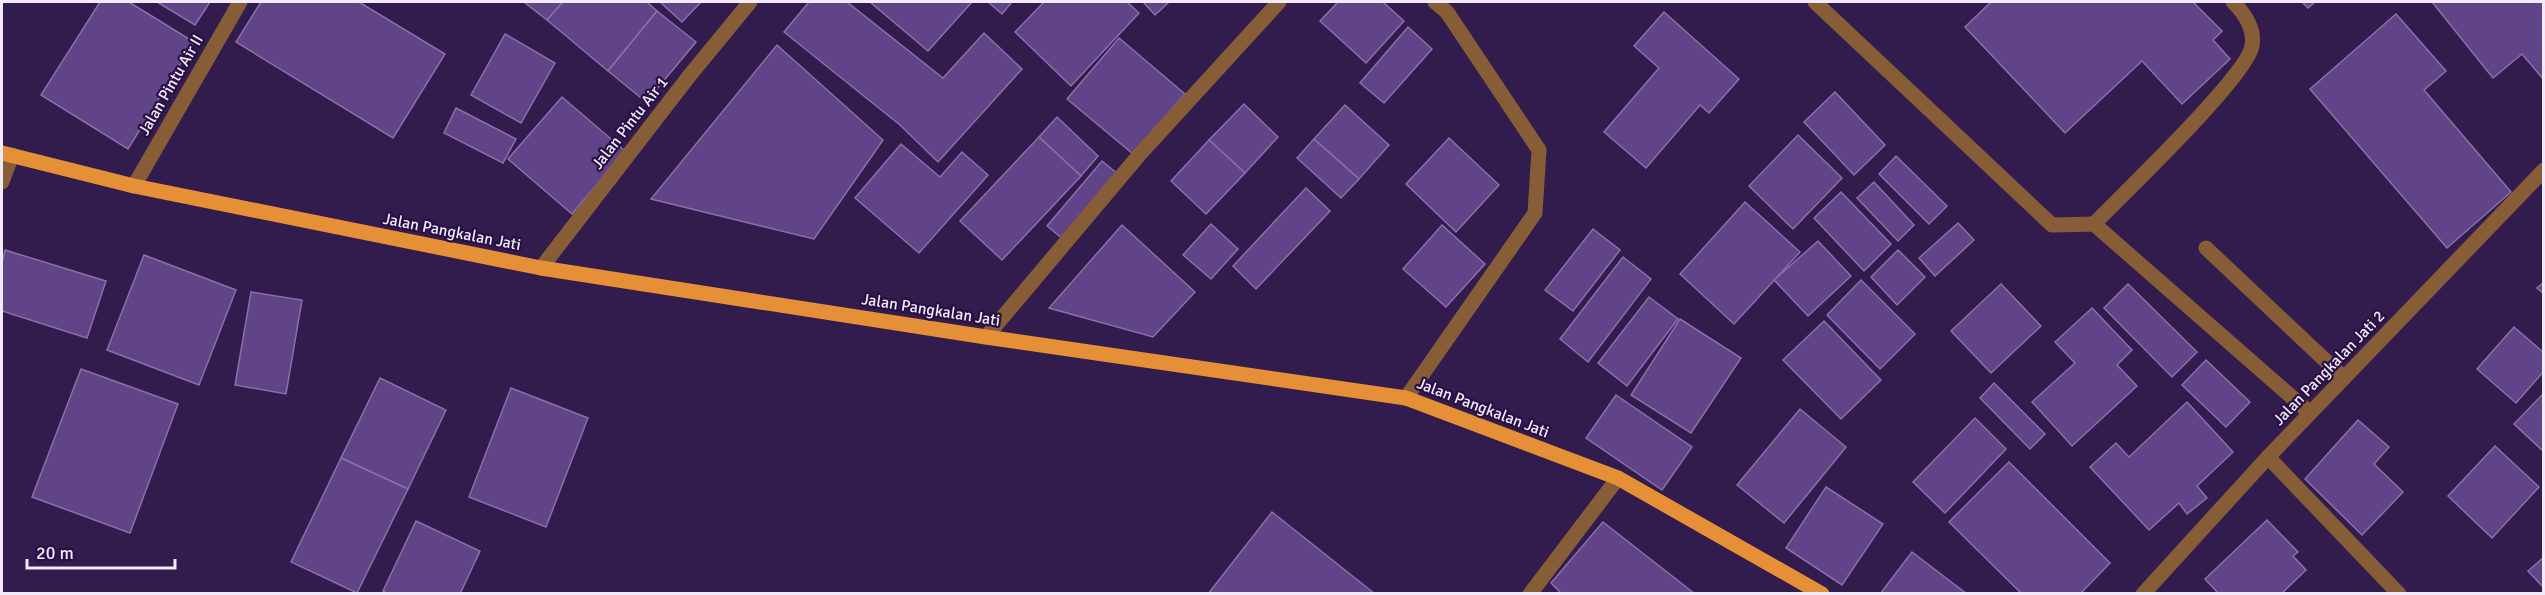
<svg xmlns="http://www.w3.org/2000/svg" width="2545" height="595" viewBox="0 0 2545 595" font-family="Signika,sans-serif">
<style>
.building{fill:#614487;stroke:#8871aa;stroke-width:1.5}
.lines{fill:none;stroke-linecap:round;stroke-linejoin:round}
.minor{stroke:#875d37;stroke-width:15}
.major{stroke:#e58f36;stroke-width:15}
.labels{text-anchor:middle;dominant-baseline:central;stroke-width:4.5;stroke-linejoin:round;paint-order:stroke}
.street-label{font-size:16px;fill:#f1eafd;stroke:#281142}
</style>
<rect width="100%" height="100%" fill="#321b4d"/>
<g class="building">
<polygon points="100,2 129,2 194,42 128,149 41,95"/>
<polygon points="157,2 210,2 195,25"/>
<polygon points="261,2 359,2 445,54 393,138 236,42"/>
<polygon points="524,2 563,2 547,20"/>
<polygon points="563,2 647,2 657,11 608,71 547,20"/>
<polygon points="660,2 701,2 682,22"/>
<polygon points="809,2 847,2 943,78 984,33 1022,69 938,162 900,125 784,32"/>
<polygon points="870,2 972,2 928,51"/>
<polygon points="988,2 1012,2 1002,14"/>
<polygon points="1044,2 1127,2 1139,13 1071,86 1015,32"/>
<polygon points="1143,2 1169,2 1155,15"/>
<polygon points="1338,2 1383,2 1404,21 1366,63 1320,21"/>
<polygon points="1991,2 2193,2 2222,31 2213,40 2230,59 2182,104 2142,61 2065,133 1965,27"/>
<polygon points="2302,2 2315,2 2308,8"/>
<polygon points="2432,2 2544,2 2544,80 2522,54 2493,78"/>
<polygon points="657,11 696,42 646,102 608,71"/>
<polygon points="1664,12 1739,79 1709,113 1700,105 1646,168 1604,132 1659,68 1634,46"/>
<polygon points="2396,14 2446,71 2424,90 2511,192 2447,248 2310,89"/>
<polygon points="1408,27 1432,49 1384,103 1360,83"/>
<polygon points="505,34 555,63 521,123 471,95"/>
<polygon points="1119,38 1185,94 1133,154 1067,99"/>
<polygon points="777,45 883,140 814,239 651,199"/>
<polygon points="1835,92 1885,145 1854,175 1804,122"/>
<polygon points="562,97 625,151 572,214 508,159"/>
<polygon points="1244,104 1278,137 1245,173 1209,140"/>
<polygon points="1345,105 1389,145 1359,179 1314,139"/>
<polygon points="456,108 516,139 503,163 444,133"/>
<polygon points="1057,117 1098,156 1081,176 1039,137"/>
<polygon points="1798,135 1842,178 1793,229 1749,186"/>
<polygon points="1039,137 1081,176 1002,260 960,221"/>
<polygon points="1449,138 1499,185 1456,232 1406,184"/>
<polygon points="1314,139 1359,179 1341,198 1297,158"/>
<polygon points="1209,140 1245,173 1206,214 1171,181"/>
<polygon points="901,144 940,177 962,152 988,175 919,253 855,198"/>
<polygon points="1896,156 1947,206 1929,224 1879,174"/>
<polygon points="1102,161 1118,174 1064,240 1047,226"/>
<polygon points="1874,182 1914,225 1898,241 1857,198"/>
<polygon points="1306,188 1330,211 1256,289 1233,266"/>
<polygon points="1841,192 1891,244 1864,271 1814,218"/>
<polygon points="1745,202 1800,252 1734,324 1680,274"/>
<polygon points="1958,223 1974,240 1935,276 1919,258"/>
<polygon points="1211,224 1238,249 1211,279 1183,255"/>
<polygon points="1122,225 1195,292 1153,337 1049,308"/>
<polygon points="1442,225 1485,264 1446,307 1403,269"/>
<polygon points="1593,229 1620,250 1573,311 1545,290"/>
<polygon points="1818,241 1851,276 1808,316 1774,280"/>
<polygon points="5,250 106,281 87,338 2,311 2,263"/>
<polygon points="1898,250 1925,277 1897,305 1871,277"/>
<polygon points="144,255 236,290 199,385 107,350"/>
<polygon points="1623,257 1651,279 1588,362 1560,339"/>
<polygon points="1861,280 1915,334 1880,369 1827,315"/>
<polygon points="2544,282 2544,294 2537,288"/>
<polygon points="2001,284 2041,326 1991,373 1951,331"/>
<polygon points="2128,284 2197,352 2172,377 2104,308"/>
<polygon points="251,292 302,300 286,394 235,385"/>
<polygon points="1649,297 1678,319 1627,386 1598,363"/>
<polygon points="2092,308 2132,350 2117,365 2137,386 2072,446 2032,402 2075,363 2055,342"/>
<polygon points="1680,319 1741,358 1691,433 1631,395"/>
<polygon points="1824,321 1881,380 1841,419 1783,360"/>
<polygon points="2514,327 2544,353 2544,371 2516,403 2477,369"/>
<polygon points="2206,360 2250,402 2226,427 2182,385"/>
<polygon points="81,369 178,404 130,533 32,497"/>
<polygon points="380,378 446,410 408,489 341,458"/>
<polygon points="1994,383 2045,434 2030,449 1980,398"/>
<polygon points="511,388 588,418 546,527 469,497"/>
<polygon points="2543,394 2544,395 2544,452 2514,424"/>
<polygon points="1616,395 1692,447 1662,490 1586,438"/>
<polygon points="2187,402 2233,452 2197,486 2207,498 2187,514 2179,503 2149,530 2090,467 2116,443 2129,457"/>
<polygon points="1800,409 1846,447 1784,523 1737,485"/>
<polygon points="1975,418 2006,449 1945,513 1913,482"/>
<polygon points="2358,420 2389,447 2374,464 2403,492 2362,535 2305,479"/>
<polygon points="2495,446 2539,487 2492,538 2448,496"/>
<polygon points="341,458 408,489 357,593 291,562"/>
<polygon points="2009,462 2110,563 2080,594 2022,594 1949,522"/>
<polygon points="1826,487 1883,524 1842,585 1786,548"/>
<polygon points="1272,512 1375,594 1208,594"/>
<polygon points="2267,520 2298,552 2293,556 2306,570 2281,594 2219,594 2205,579"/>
<polygon points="416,521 480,551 460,594 388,594 383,591"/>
<polygon points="1603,522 1695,594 1562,594 1551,583"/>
<polygon points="1912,552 1967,594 1880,594"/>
<polygon points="2544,557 2544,588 2528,571"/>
</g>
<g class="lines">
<g class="minor">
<polyline points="1815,2 2052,225 2094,224 2310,413"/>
<polyline points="2,182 12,155"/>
<polyline points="134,186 240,2"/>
<path d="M2094 224C2122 195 2247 76 2252 46 2255 29 2244 13 2233 2"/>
<polyline points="2206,248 2344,378"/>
<polyline points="541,268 690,75 750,2"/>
<polyline points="986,337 1140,154 1279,2"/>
<polyline points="1406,398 1535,213 1539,150 1447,12 1435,2"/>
<polyline points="2268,457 2399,594"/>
<polyline points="1530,594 1618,478"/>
<polyline points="2143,594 2268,457 2544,170"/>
</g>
<polyline class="major" points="2,153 134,186 541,268 986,337 1406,398 1618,478 1822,594"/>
</g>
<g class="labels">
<g class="street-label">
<text transform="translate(171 85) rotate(-60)">Jalan Pintu Air II</text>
<text transform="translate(630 123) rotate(-52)">Jalan Pintu Air 1</text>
<text transform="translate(452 232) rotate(11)">Jalan Pangkalan Jati</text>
<text transform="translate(931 310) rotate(9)">Jalan Pangkalan Jati</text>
<text transform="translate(2329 368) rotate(-46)">Jalan Pangkalan Jati 2</text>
<text transform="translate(1483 408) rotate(21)">Jalan Pangkalan Jati</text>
</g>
</g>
<rect width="2545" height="595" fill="none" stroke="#f1eafd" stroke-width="6"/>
<path d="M27 559v9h148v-9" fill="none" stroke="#f1eafd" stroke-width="3"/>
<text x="36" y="559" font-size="18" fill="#f1eafd" stroke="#281142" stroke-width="4.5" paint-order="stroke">20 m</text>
</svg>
